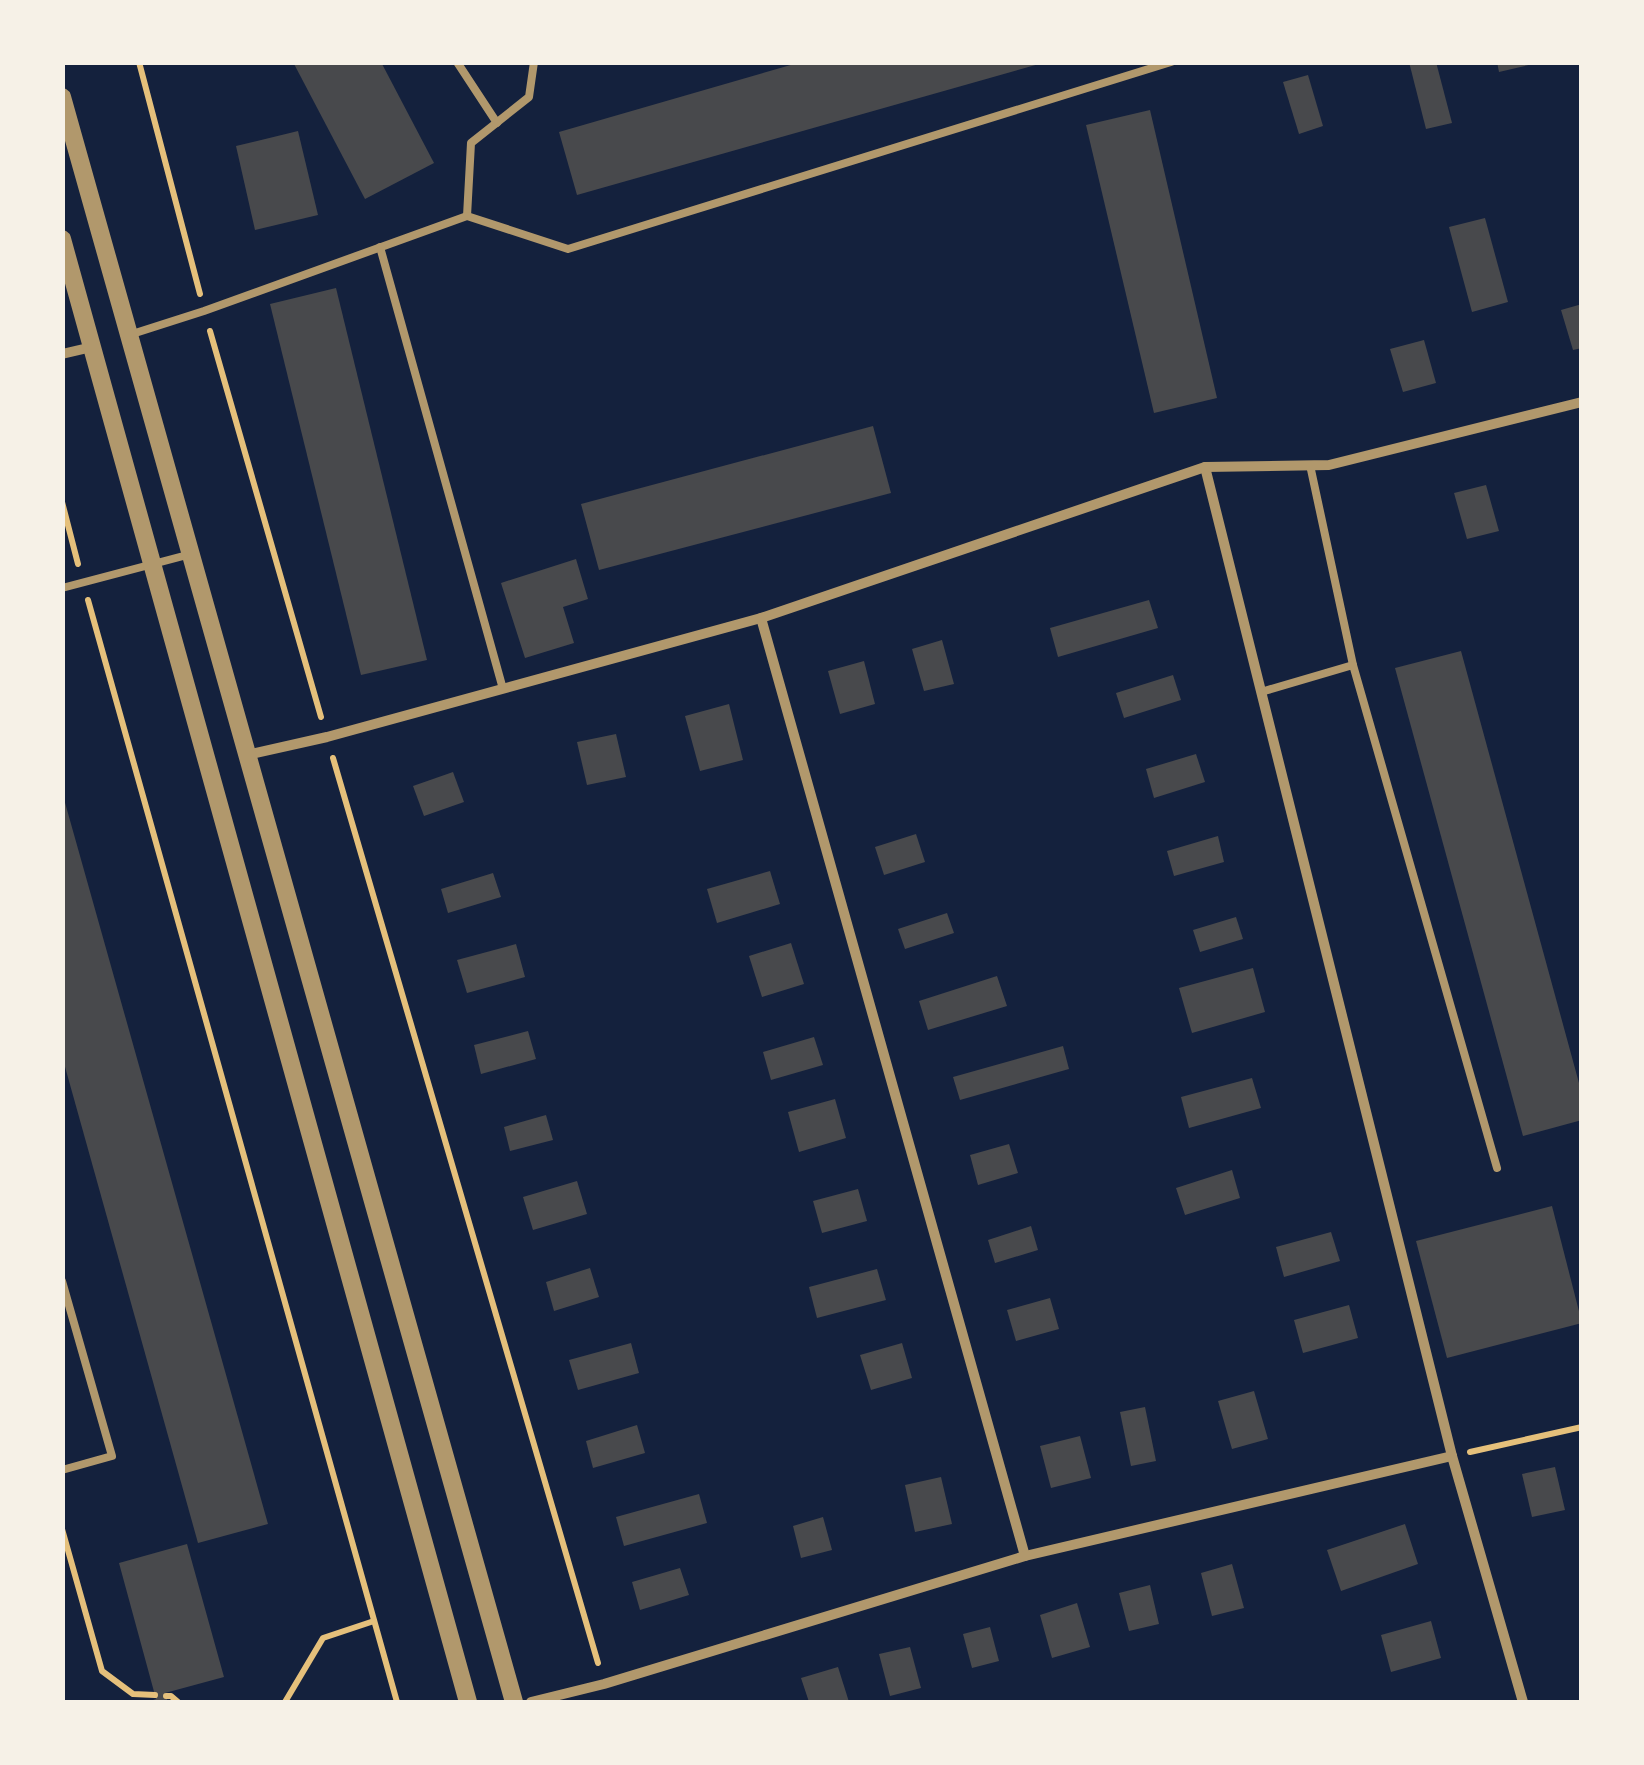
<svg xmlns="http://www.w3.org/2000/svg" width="1644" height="1765" viewBox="0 0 1644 1765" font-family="'Roboto Condensed',sans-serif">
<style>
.building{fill:#48494c}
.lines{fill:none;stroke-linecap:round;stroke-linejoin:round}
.path{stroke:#e5c07b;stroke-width:6}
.service{stroke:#b1986c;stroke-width:8}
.minor{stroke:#b1986c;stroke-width:10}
.tertiary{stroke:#b1986c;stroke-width:18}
</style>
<rect width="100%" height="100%" fill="#14213d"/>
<g class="building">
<polygon points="293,62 381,62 434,163 365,199"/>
<polygon points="801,62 1039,64 577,195 559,132"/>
<polygon points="1409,62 1436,62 1452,123 1426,129"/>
<polygon points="1497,62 1533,62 1533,64 1499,72"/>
<polygon points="1308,75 1323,126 1299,134 1283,82"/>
<polygon points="1150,110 1217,398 1154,413 1086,125"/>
<polygon points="298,131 318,215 255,230 236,146"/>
<polygon points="1485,218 1508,302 1472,312 1449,227"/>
<polygon points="336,288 427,660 361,675 270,304"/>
<polygon points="1582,304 1582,348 1573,350 1561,310"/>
<polygon points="1424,340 1436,383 1403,392 1390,349"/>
<polygon points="873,426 891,493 599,570 581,504"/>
<polygon points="1486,485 1499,531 1467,539 1454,493"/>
<polygon points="576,559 588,599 563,607 574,643 525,658 501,583"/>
<polygon points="1149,600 1158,628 1058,657 1050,628"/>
<polygon points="942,640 954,684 924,691 912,649"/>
<polygon points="1461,651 1582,1094 1582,1120 1523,1136 1395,668"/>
<polygon points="864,661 875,704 840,714 828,671"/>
<polygon points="1173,675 1181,700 1124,718 1116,693"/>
<polygon points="729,704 743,760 700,771 685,716"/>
<polygon points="616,734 626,777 587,785 577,742"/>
<polygon points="1196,754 1205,782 1154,798 1146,769"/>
<polygon points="453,772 464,802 424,816 413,786"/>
<polygon points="62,792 268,1524 198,1543 62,1056"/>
<polygon points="916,834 925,862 884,875 875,847"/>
<polygon points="1218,836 1224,862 1174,876 1167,851"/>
<polygon points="770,871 780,904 717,923 707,889"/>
<polygon points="493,873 501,897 448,913 441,889"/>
<polygon points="947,913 954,933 905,949 898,929"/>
<polygon points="1236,917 1243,939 1200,952 1193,930"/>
<polygon points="791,943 804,984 762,997 749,956"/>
<polygon points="516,944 525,977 467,993 457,960"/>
<polygon points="1253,968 1265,1012 1192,1033 1179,988"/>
<polygon points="997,976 1007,1006 928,1030 919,1001"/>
<polygon points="528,1031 536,1059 481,1074 474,1045"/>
<polygon points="814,1037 823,1065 771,1080 763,1052"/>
<polygon points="1063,1046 1069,1069 960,1100 953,1077"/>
<polygon points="1252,1078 1261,1108 1189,1128 1181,1097"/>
<polygon points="835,1099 846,1138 799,1152 788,1112"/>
<polygon points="546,1115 553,1140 510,1151 504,1127"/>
<polygon points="1009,1144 1018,1173 978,1185 970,1155"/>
<polygon points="1232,1170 1240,1198 1185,1215 1176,1188"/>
<polygon points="577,1181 587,1214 533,1230 523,1197"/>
<polygon points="858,1189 867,1221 822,1233 813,1201"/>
<polygon points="1552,1206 1582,1323 1447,1358 1416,1241"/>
<polygon points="1031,1226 1038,1250 995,1263 988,1240"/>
<polygon points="1331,1232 1340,1261 1284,1277 1276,1247"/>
<polygon points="590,1268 599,1297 554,1311 546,1282"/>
<polygon points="877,1269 886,1300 817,1318 809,1287"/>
<polygon points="1050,1298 1059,1329 1016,1341 1007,1310"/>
<polygon points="1349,1305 1358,1338 1303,1353 1294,1320"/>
<polygon points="631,1343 639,1373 578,1390 569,1360"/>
<polygon points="902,1343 912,1378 871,1390 860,1355"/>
<polygon points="1254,1391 1268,1439 1232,1449 1218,1401"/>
<polygon points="1145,1407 1156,1461 1131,1466 1120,1412"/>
<polygon points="637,1425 645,1453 593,1468 586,1441"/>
<polygon points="1080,1436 1091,1478 1051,1488 1040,1446"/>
<polygon points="1555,1467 1565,1510 1532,1517 1522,1474"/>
<polygon points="941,1477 952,1524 915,1532 905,1485"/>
<polygon points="699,1494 707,1523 624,1546 616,1517"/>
<polygon points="823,1517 832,1550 801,1558 793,1526"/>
<polygon points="1405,1524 1418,1564 1341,1591 1327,1550"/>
<polygon points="187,1544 224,1677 165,1693 168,1702 147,1702 156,1699 119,1563"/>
<polygon points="1232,1564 1244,1608 1212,1616 1201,1573"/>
<polygon points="680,1568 689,1595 640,1610 632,1582"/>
<polygon points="1150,1585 1159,1624 1129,1631 1119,1593"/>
<polygon points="1077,1603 1090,1647 1052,1658 1040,1615"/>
<polygon points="1431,1621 1441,1658 1391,1672 1381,1635"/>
<polygon points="990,1627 999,1661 972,1668 963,1634"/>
<polygon points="910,1647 921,1688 890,1696 879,1654"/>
<polygon points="838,1667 849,1702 809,1702 801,1678"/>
</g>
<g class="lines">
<g class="path">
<polyline points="139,62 200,294"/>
<polyline points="210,331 321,717"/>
<polyline points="62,502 78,564"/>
<polyline points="88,600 397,1702"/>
<polyline points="333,758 598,1663"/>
<polyline points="1470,1452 1582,1427"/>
<polyline points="62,1529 102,1671 133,1694 155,1695"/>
<polyline points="166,1696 171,1696 178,1702"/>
<polyline points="285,1702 323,1638 374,1621"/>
</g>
<g class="service">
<polyline points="457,62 497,123"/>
<polyline points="467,216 471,143 529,97 534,62"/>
<polyline points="380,247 503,689"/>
<polyline points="129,335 204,311 467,216 568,249 1171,62"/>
<polyline points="1310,465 1353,665"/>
<polyline points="62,588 191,554"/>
<polyline points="1261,692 1353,665 1497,1168"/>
<polyline points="62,1281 112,1456 62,1470"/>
</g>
<g class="minor">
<polyline points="62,354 92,347"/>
<polyline points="1205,467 1452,1456 1523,1702"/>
<polyline points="761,618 1025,1556"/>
<polyline points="247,755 327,737 761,618 1205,467 1329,465 1582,402"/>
<polyline points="531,1702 604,1684 1025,1556 1452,1456"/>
</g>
<g class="tertiary">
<polyline points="62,97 514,1702"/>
<polyline points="62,239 468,1702"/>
</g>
</g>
<rect width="1644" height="1765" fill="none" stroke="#f6f1e7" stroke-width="130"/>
</svg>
